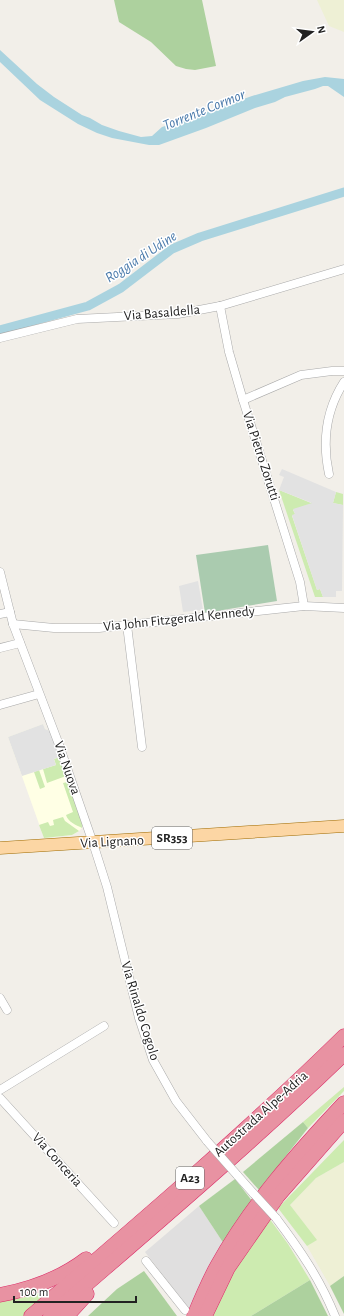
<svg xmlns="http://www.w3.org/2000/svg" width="344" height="1316" viewBox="0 0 344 1316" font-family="'Alegreya Sans',sans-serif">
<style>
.residential{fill:#e0dfdf}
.education{fill:#ffffe5}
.farmland{fill:#eef0d5}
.grass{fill:#cdebb0}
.forest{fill:#add19e}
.cemetery{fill:#aacbaf}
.parking{fill:#e2e2e2}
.water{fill:#aad3df}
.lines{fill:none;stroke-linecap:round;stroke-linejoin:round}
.canal{stroke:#aad3df;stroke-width:9}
.street-casing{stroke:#a9a9a9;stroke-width:9}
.primary-casing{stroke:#a06b00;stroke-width:13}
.highway-casing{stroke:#dc2a67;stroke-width:15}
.street{stroke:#fff;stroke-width:8}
.primary{stroke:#fcd6a4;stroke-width:12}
.highway{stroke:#e892a2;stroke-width:14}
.street-bridge-casing{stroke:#a9a9a9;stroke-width:9;stroke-linecap:butt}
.street-bridge{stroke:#fff;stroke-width:8}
.labels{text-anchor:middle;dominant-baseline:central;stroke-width:3;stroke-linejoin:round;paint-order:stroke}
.shield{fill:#fff;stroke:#646464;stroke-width:1}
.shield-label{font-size:13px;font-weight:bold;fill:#222}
.street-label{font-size:14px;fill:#222;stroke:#fff}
.water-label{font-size:15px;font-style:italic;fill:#4a7aab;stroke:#fff}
</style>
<rect width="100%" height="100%" fill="#f2efe9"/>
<polygon class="residential" points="199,1206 224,1244 191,1311 145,1252"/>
<polygon class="education" points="43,724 45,729 50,731 82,823 82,828 79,831 72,835 44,838 8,737"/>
<g class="farmland">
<polygon points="317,0 344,0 344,32 329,26"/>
<polygon points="344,1162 344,1276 330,1286 307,1246 316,1240 290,1205 316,1178"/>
</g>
<g class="grass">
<polygon points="279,490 311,503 314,497 319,499 316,506 313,508 312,504 293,510 295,514 292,516 317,590 320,589 323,597 315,597"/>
<polygon points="336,492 343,494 343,505 333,503"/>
<polygon points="60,757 66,776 47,783 43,769 56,765 54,759"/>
<polygon points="39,770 45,787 40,789 34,772"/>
<path d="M68 782 82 823V828C76 825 68 822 66 815L73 812 63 783Z"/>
<polygon points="63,817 65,821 79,831 72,835 44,838 39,825 48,822 50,826 54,825 53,820"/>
<polygon points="344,1087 344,1091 308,1128 303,1122"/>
<polygon points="344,1140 344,1162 316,1178 290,1205 317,1240 307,1246 278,1208"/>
<polygon points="269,1218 288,1244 310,1280 251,1316 212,1316 234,1271"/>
<polygon points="43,1290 46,1292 44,1297 23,1316 0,1316 0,1300 25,1296"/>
</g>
<g class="forest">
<polygon points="114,0 202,0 216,66 195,70 186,69 176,66 151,42 119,22"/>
<polygon points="303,1122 308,1128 259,1190 243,1172"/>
<polygon points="235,1179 253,1202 224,1244 199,1206"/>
<polygon points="144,1271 177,1316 88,1316 117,1289"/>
<polygon points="344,1276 344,1314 330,1286"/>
<polygon points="310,1280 328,1316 251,1316"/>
</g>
<polygon class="cemetery" points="268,545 277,601 205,613 196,555"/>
<g class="parking">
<polygon points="282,469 336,492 333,503 343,505 342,591 336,591 336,597 323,597 320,589 317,590 292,515 295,514 293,509 312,503 279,490 284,477 279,475"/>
<polygon points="198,581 203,610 183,612 179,586"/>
<polygon points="43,724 45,729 50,731 60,757 54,759 56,765 22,776 8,737"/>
</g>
<polygon class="water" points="0,50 37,84 54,97 82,115 90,118 102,125 119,131 141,137 152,136 162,127 187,119 252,96 303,81 325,77 344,79 344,97 328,86 323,86 315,89 285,97 275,102 255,108 206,128 159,145 149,145 112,138 97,133 78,124 40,100 0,62"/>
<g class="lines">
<polyline class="canal" points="0,330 88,306 121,288 172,249 200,237 344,192"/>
<defs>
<g id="street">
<polyline points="220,306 229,352 243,400 300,582 304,606"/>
<polyline points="0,338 77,319 178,314 220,306 344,269"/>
<polyline points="243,400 301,375 332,371 344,371"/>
<path d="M329 474C322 441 326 410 344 382"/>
<polyline points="0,572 13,624 58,742 93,843 107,887 139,1018 153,1060 176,1101 207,1141"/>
<polyline points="0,614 10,612"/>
<polyline points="13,624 54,628 99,628 304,606 344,608"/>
<polyline points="127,625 142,747"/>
<polyline points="0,648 20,643"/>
<polyline points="0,705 39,694"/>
<polyline points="0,998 7,1010"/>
<polyline points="0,1090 104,1026"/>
<polyline points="0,1098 114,1223"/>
<polyline points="237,1175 254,1194"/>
<path d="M276 1218C300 1250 320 1279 335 1316"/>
<polyline points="146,1261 185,1310"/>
</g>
<polyline id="primary" points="0,848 344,826"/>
<g id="highway">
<path d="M0 1295C31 1289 60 1279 86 1259"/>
<path d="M31 1316C137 1225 244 1134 344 1036"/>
<path d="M50 1316C149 1230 250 1145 344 1054"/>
<polyline points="67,1316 87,1294"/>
<path d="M194 1316C201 1299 208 1282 217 1266 250 1206 297 1153 344 1103"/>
<polyline points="205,1316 228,1268 278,1196 344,1121"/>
</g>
</defs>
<use href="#street" class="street-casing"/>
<use href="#primary" class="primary-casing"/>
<use href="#highway" class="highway-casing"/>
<use href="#street" class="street"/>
<use href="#primary" class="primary"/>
<use href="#highway" class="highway"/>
<defs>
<g id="street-bridge">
<polyline points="207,1141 237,1175"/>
<polyline points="254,1194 276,1218"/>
</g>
</defs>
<use href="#street-bridge" class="street-bridge-casing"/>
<use href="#street-bridge" class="street-bridge"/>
</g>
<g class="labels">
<g class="shield">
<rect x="152" y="827" width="40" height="22" rx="3"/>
<rect x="176" y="1167" width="28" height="22" rx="3"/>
</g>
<g class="shield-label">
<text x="172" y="838">SR353</text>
<text x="190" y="1178">A23</text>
</g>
<g class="street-label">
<text transform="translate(162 313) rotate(-5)">Via Basaldella</text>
<text transform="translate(261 456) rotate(72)">Via Pietro Zorutti</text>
<text transform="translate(179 619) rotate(-6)">Via John Fitzgerald Kennedy</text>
<text transform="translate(67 768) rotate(71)">Via Nuova</text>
<text transform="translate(112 842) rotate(-3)">Via Lignano</text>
<text transform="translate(140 1011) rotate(73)">Via Rinaldo Cogolo</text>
<text transform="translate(261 1114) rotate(-42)">Autostrada Alpe-Adria</text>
<text transform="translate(57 1160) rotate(48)">Via Conceria</text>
</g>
<g class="water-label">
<text transform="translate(204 110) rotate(-22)">Torrente Cormor</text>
<text transform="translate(141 257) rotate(-33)">Roggia di Udine</text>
</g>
</g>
<g transform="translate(312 32) rotate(76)" stroke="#ffffff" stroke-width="3" paint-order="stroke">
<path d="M0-3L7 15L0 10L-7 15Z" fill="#222222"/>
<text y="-6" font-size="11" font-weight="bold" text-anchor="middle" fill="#222222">N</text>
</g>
<path d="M14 1296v6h122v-6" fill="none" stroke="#222222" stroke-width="2"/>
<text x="20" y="1296" font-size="12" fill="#222222" stroke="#ffffff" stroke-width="3" paint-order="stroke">100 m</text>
</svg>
